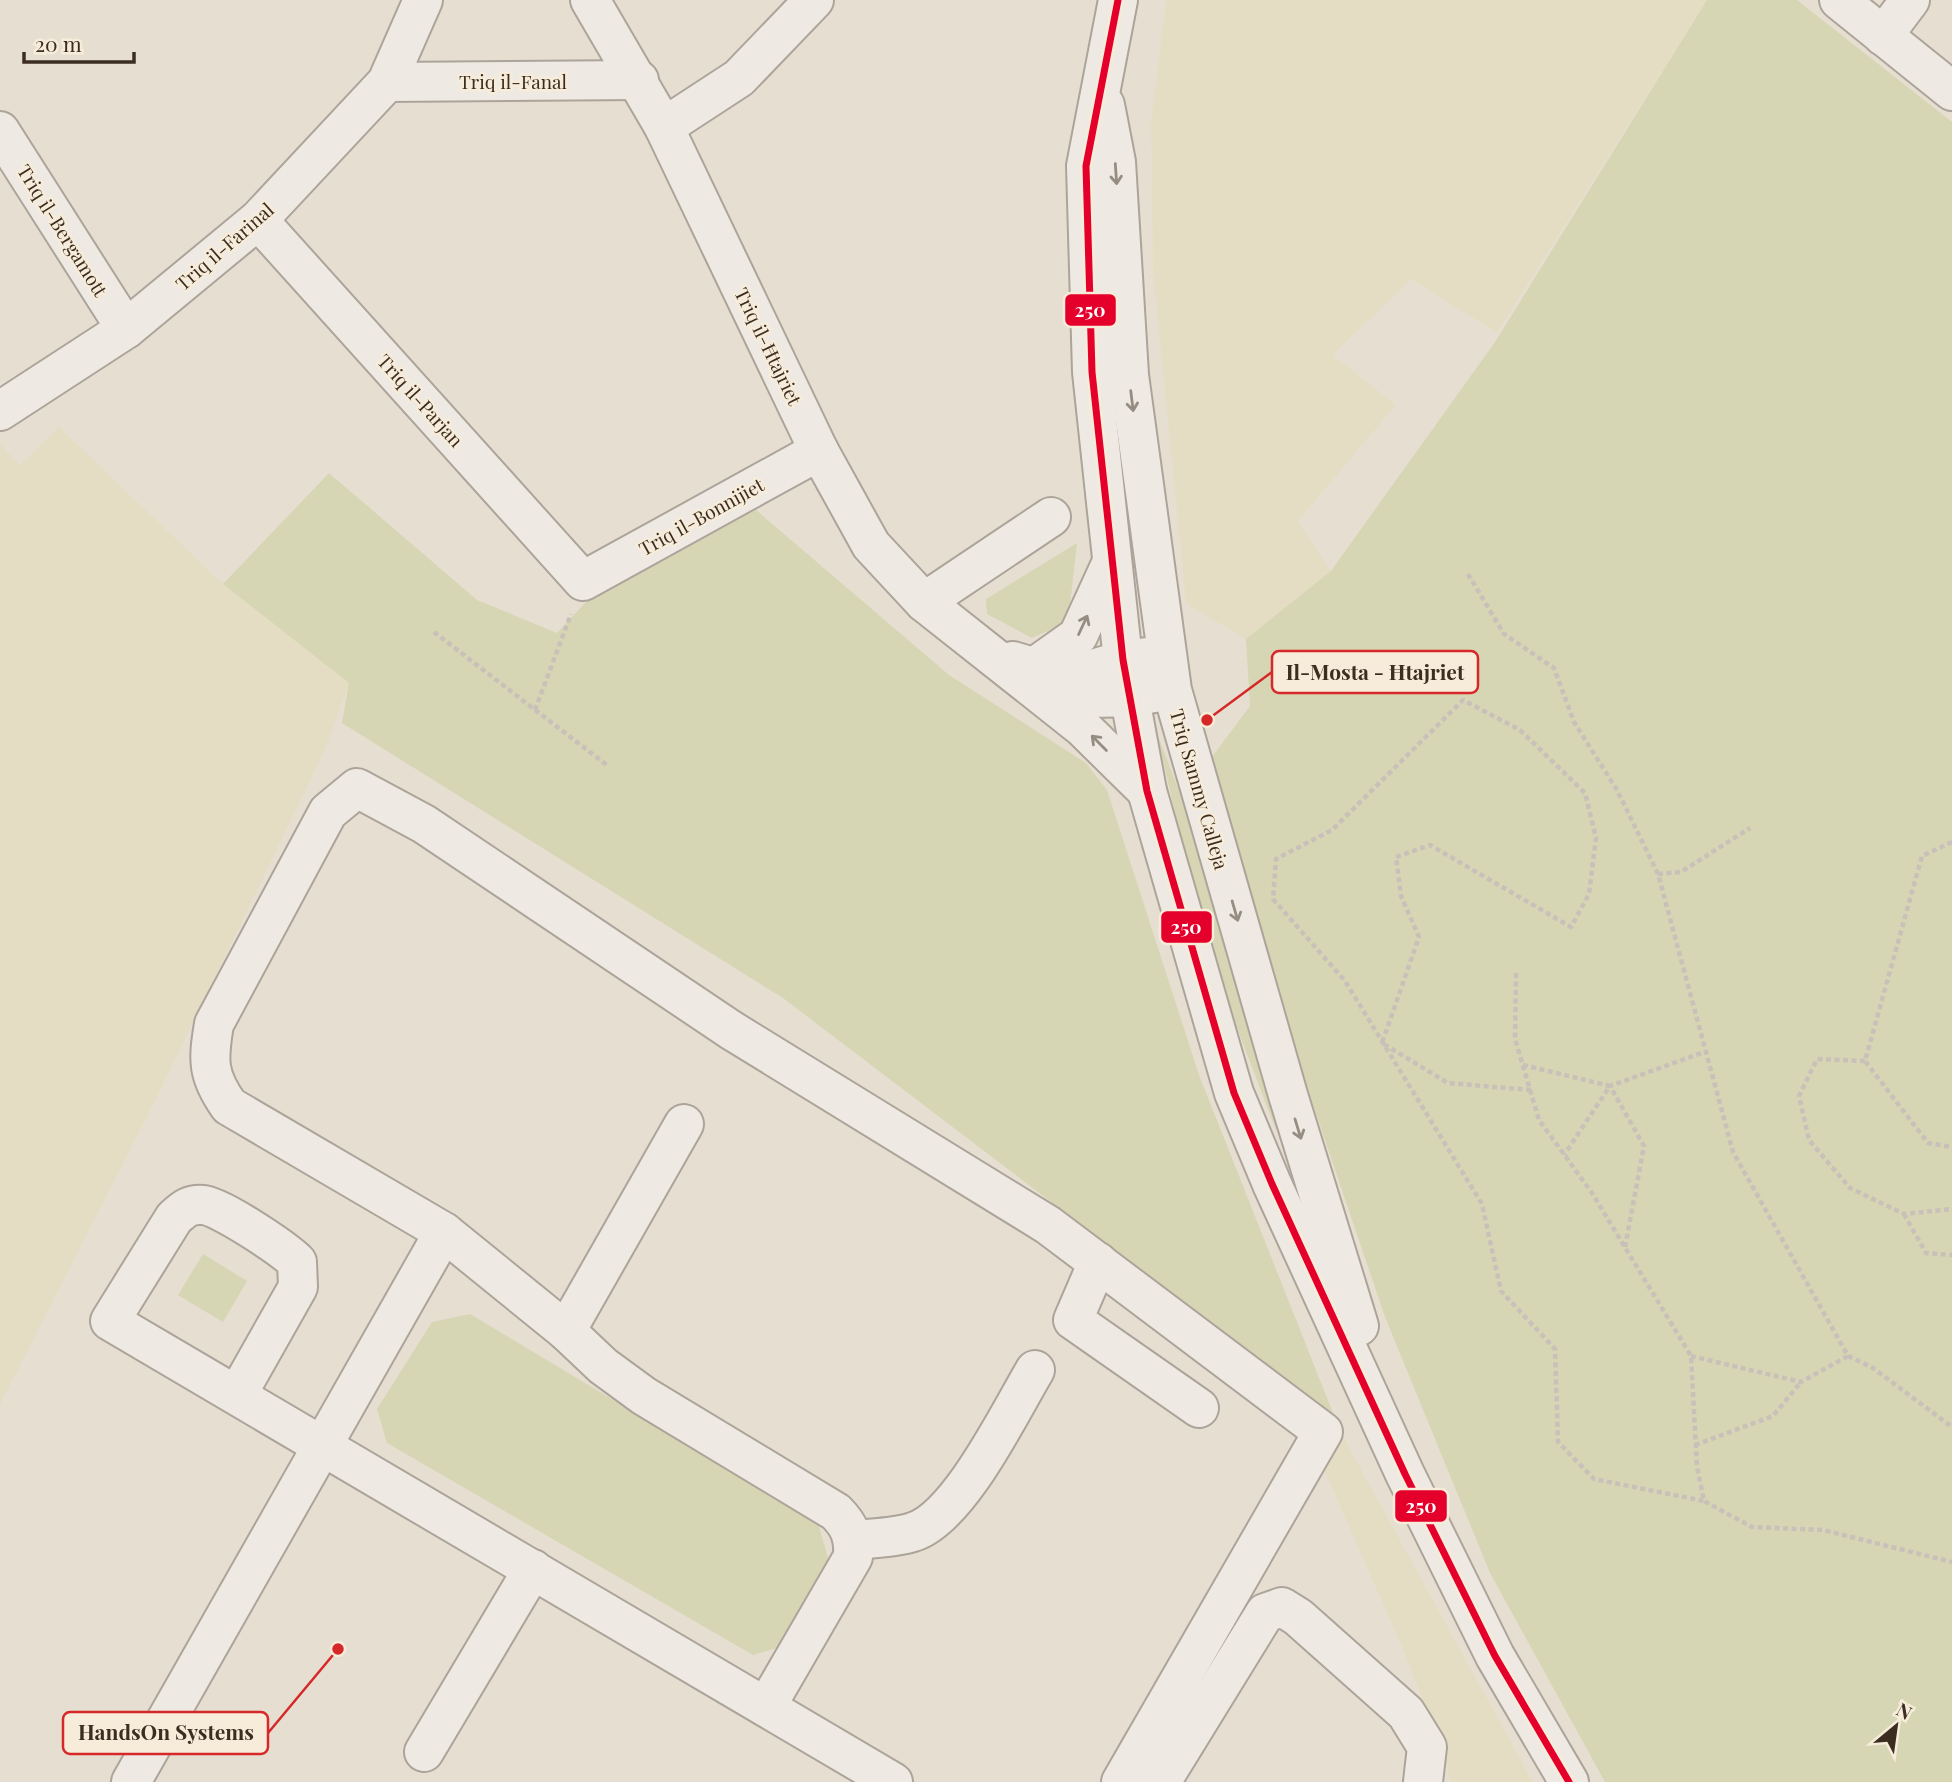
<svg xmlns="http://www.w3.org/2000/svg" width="1952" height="1782" viewBox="0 0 1952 1782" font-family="'Playfair Display',serif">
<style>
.farmland{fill:#e5ddc3}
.green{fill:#d6d5b4}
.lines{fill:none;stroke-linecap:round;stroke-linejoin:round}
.minor-casing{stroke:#aca49a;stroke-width:42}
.path{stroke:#c7c1b9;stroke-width:4.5;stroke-dasharray:5 3.5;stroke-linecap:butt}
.minor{stroke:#eeeae3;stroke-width:38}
.bus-1-casing{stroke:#f6ecd9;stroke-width:12}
.bus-1{stroke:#e4002b;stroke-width:7}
.oneway{stroke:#958c82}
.labels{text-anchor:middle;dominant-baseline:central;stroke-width:5;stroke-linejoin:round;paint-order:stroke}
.street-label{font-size:19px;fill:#3c2d21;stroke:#f6ecd9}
.leader{fill:none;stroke:#d62828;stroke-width:2.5}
.callout-dot{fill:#d62828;stroke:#f6ecd9;stroke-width:2.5}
.callout{fill:#f6ecd9;stroke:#d62828;stroke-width:2.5}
.callout-label{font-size:21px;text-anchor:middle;font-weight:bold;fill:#3c2d21}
.line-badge{stroke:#f6ecd9;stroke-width:2.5}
.badge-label{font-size:19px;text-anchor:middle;font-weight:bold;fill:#fff}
</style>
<rect width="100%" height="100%" fill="#e6dfd1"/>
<g class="farmland">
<polygon points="1166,0 1707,0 1497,333 1411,279 1333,355 1396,405 1298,521 1331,571 1246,639 1186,604 1153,272 1151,121"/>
<polygon points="59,427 223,584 350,683 324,752 154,1103 0,1405 0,444 20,465"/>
<polygon points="1339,1429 1533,1782 1450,1782 1446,1760 1402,1647 1324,1470"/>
</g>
<g class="green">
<polygon points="1707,0 1797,0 1952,122 1952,1782 1605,1782 1490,1573 1385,1317 1289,1034 1212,757 1250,706 1246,639 1331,571 1495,342"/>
<polygon points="329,473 477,600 557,633 585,603 756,510 949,675 1086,763 1107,790 1199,1075 1335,1418 783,998 342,723 349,683 223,584"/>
<polygon points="1077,543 1068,622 1032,638 987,614 986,599"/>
<polygon points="1157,733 1210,873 1277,1133 1203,938"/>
<polygon points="203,1254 247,1281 223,1322 178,1295"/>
<polygon points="470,1314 818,1523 831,1568 787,1645 753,1655 387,1443 377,1409 432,1322"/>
</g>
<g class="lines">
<defs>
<g id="minor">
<polyline points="590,0 664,127 819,451 871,545 924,602 1082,727 1147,791"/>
<polyline points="1118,0 1086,166 1092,372 1123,660 1147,791 1234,1093 1272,1184 1405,1474 1495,1656 1569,1782"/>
<polyline points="1839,0 1952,91"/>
<polyline points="1883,36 1910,0"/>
<polyline points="387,82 639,80"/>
<polyline points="1105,105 1116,162 1129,375 1172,690 1288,1095 1359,1326"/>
<polyline points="664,127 739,78 814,0"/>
<polyline points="0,131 126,329"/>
<polyline points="258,220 583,581 819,451"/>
<polyline points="0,411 126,329 258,220 387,82 423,0"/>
<polyline points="924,602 1051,517"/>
<polyline points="1013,661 1066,677 1123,660 1147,657"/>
<polyline points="1033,668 1078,636 1111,564"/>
<path d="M1041 689C1078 700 1116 700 1154 693"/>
<polyline points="1098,1262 1073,1320 1199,1408"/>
<polyline points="566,1331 684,1124"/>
<path d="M237 1395 298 1287 297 1262C284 1249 220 1206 203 1205 189 1204 184 1209 174 1218L110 1321 893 1782"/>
<path d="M854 1540C873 1538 895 1538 913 1532 959 1518 1010 1412 1035 1370"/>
<path d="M766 1707 853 1557C854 1537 850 1526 836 1512L644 1396 603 1366 566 1331 444 1232 229 1106C207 1075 208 1060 214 1024L328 812 357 788 424 824 731 1030 1048 1225 1323 1432 1121 1782"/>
<polyline points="424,1752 533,1569"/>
<polyline points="131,1782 444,1232"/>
<polyline points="1161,1782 1265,1613 1282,1607 1298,1617 1406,1713 1427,1747 1423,1782"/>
</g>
</defs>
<use href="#minor" class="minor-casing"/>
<g class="path">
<polyline points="1468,574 1504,634 1554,668 1574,722 1617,790 1658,874 1733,1152 1848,1356 1873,1368 1952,1427"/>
<polyline points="434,632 608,766"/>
<polyline points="535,710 571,614"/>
<polyline points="1952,842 1922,856 1865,1061 1928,1143 1952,1147"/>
<polyline points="1658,874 1681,872 1750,828"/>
<polyline points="1516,973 1515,1039 1539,1120 1592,1193 1691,1356 1697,1467 1704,1501 1752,1527 1823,1530 1952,1562"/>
<polyline points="1865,1061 1817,1059 1799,1096 1809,1140 1850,1188 1904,1214 1952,1209"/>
<polyline points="1523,1065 1610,1086 1564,1155"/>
<polyline points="1531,1090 1448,1083 1382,1043 1419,937 1401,896 1396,857 1430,845 1571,927 1589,894 1596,838 1585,793 1520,730 1463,700 1332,830 1276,859 1273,899 1345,981 1482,1204 1501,1291 1555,1349 1558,1442 1594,1479 1704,1501"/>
<polyline points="1904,1214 1926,1253 1952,1255"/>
<polyline points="1625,1247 1644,1146 1610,1086 1704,1052"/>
<polyline points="1691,1356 1801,1382 1848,1356"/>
<polyline points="1695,1445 1773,1416 1801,1382"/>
</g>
<use href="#minor" class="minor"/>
<defs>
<polyline id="bus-1" points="1118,0 1086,166 1092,372 1123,660 1147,791 1234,1093 1272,1184 1405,1474 1495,1656 1569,1782"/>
</defs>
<use href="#bus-1" class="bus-1-casing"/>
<use href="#bus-1" class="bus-1"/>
</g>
<defs><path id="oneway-shaft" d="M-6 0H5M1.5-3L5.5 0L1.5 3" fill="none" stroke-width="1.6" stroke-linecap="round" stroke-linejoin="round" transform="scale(1.75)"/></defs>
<g class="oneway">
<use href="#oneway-shaft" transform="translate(1116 174) rotate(86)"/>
<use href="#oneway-shaft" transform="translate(1132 401) rotate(83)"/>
<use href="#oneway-shaft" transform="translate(1083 625) rotate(-65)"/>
<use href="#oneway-shaft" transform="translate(1099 743) rotate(-135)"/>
<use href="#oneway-shaft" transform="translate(1235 911) rotate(74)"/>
<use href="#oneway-shaft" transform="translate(1298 1129) rotate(73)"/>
</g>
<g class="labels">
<g class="street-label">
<text x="513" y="81">Triq il-Fanal</text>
<text transform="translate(63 230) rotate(58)">Triq il-Bergamott</text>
<text transform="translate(224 246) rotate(-41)">Triq il-Farinal</text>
<text transform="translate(769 346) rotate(64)">Triq il-Ħtajriet</text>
<text transform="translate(421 400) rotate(48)">Triq il-Parjan</text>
<text transform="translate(701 516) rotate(-29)">Triq il-Bonnijiet</text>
<text transform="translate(1200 789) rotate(74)">Triq Sammy Calleja</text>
</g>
</g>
<path class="leader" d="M1207 720L1272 672M338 1649L268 1733"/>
<g class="callout-dot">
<circle cx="1207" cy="720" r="7"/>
<circle cx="338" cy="1649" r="7"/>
</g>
<g class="callout">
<rect x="1272" y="651" width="206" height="42" rx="7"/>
<rect x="63" y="1712" width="205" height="42" rx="7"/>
</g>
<g class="callout-label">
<text x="1375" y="680">Il-Mosta - Ħtajriet</text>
<text x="166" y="1740">HandsOn Systems</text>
</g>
<g class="line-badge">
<rect x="1064" y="293" width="53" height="34" rx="7" fill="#e4002b"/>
<rect x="1160" y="910" width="53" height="34" rx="7" fill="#e4002b"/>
<rect x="1394" y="1489" width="54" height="34" rx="7" fill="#e4002b"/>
</g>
<g class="badge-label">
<text x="1090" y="317">250</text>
<text x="1186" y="934">250</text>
<text x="1421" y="1513">250</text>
</g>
<g transform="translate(1896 1726) rotate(29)" stroke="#f6ecd9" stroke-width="5" paint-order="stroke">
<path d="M0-5L12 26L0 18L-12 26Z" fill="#3c2d21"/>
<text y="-10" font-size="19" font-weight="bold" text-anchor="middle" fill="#3c2d21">N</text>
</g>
<path d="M24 52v10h110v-10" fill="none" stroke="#3c2d21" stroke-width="3.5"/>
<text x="35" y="52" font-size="21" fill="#3c2d21" stroke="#f6ecd9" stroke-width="5" paint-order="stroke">20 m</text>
</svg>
